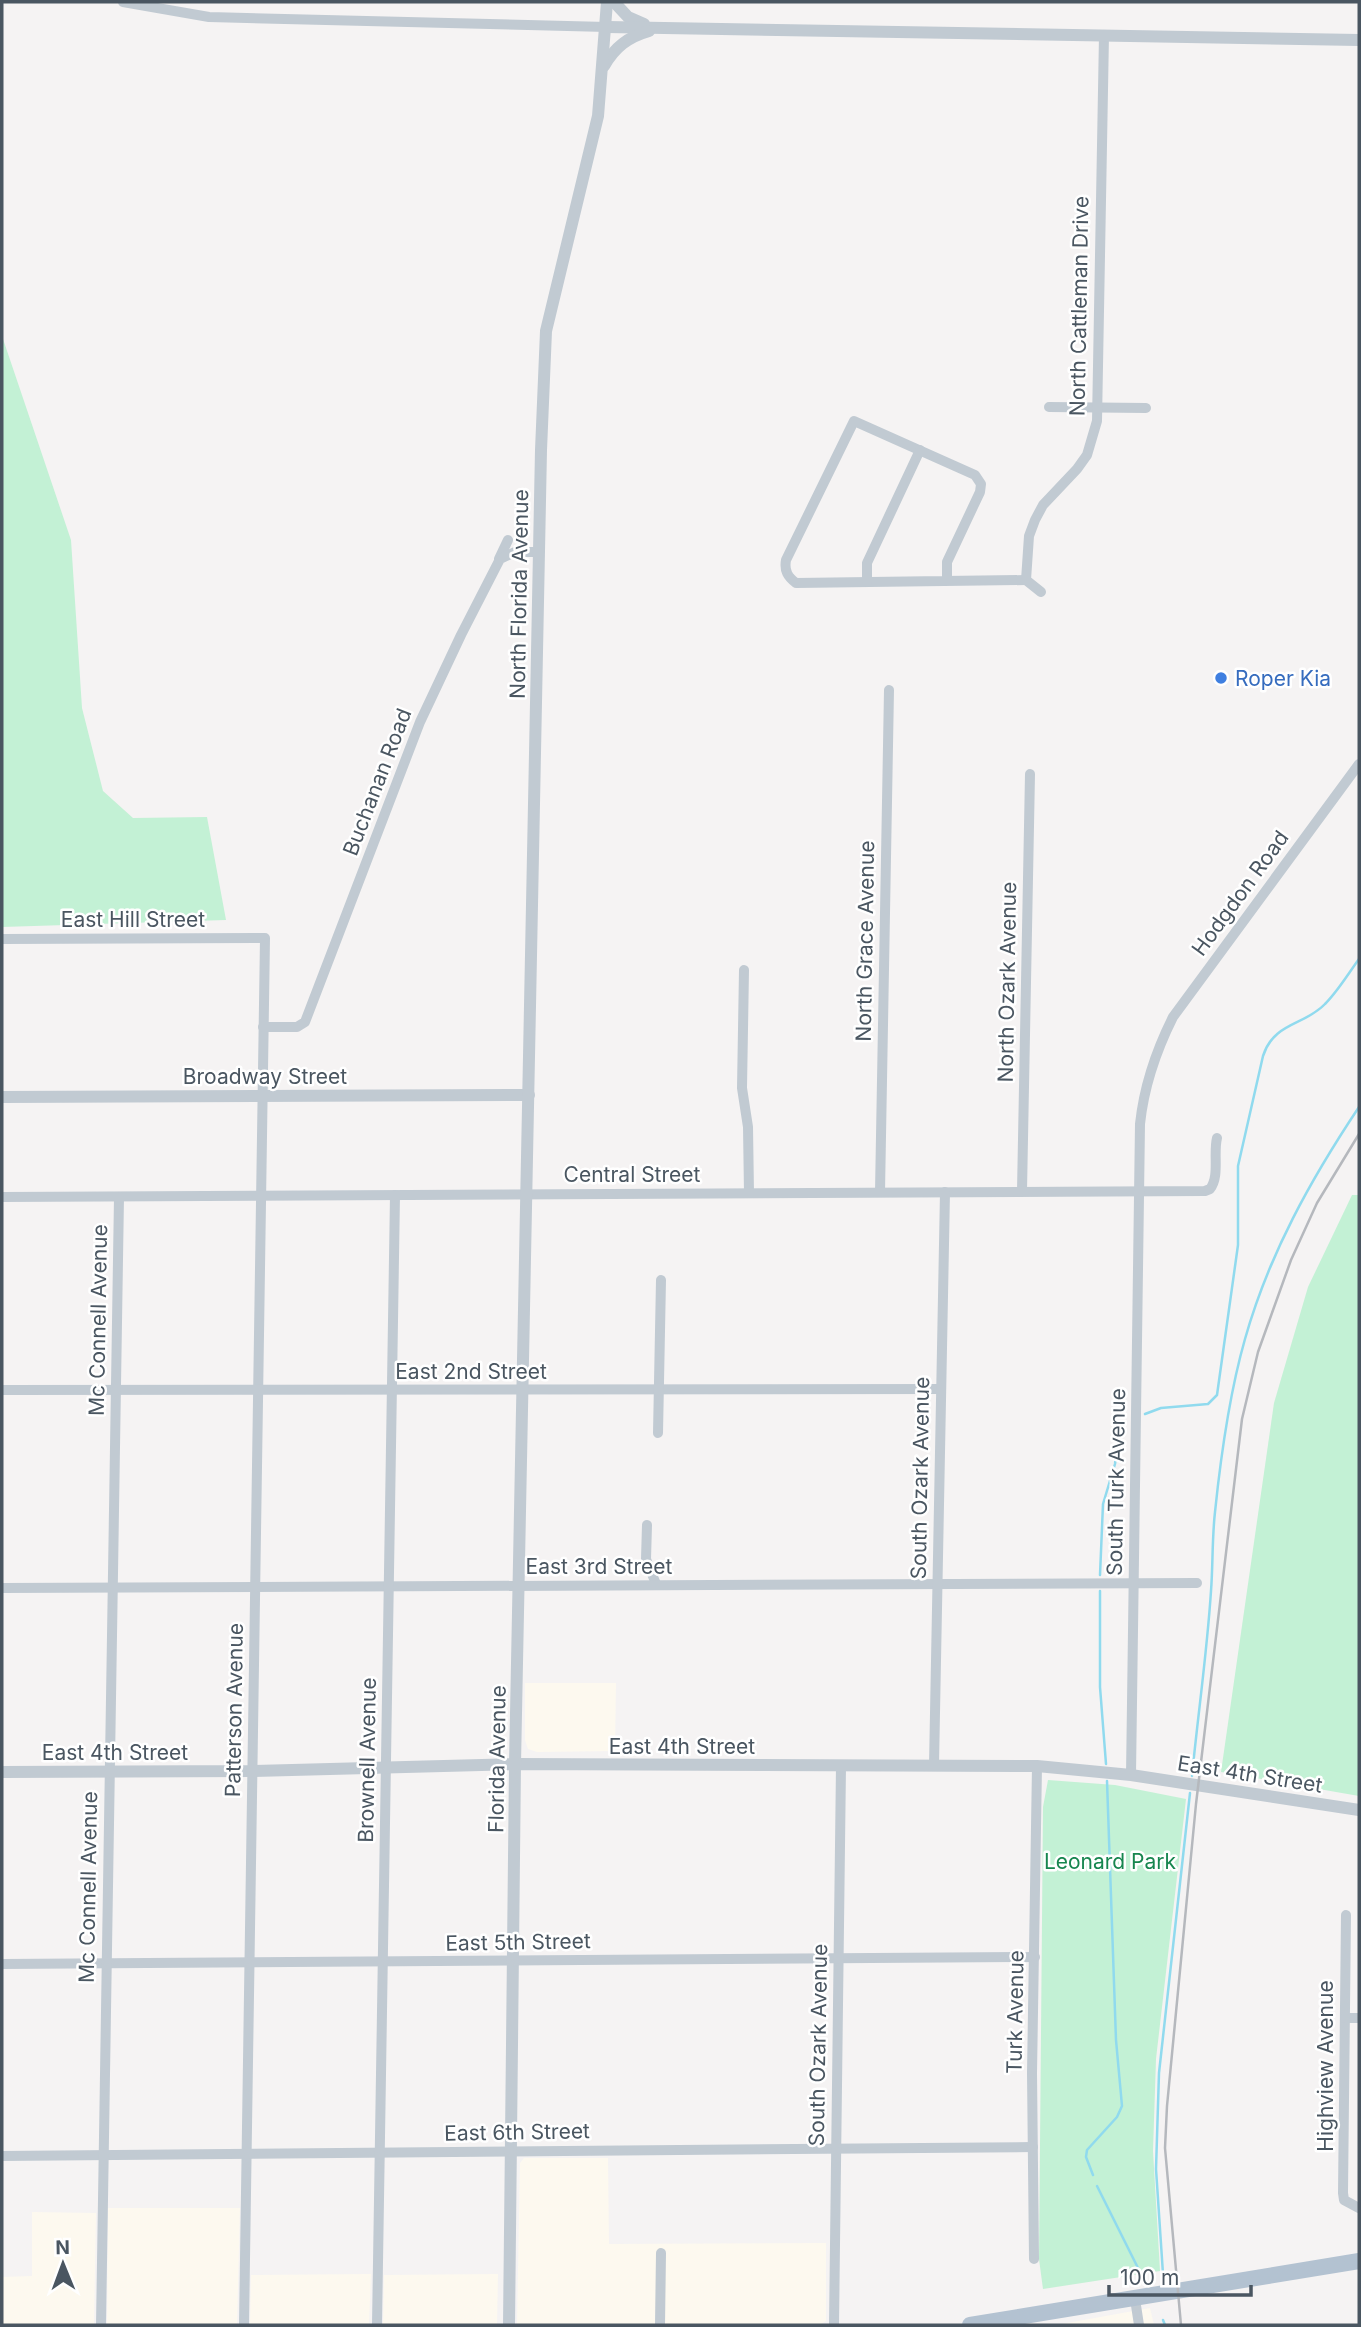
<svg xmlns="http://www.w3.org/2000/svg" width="1361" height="2327" viewBox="0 0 1361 2327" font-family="Inter,sans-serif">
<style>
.commercial{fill:#fdf9ef}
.green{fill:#c3f1d5}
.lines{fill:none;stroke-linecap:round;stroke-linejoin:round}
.stream{stroke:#90daee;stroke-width:2.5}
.minor{stroke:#c1cad2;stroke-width:10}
.tertiary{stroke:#c1cad2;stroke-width:12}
.primary{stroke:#b3c2d1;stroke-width:16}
.rail{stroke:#b5b8bd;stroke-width:2.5}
.shop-dot{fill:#3f7fe0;stroke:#fff;stroke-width:2.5}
.labels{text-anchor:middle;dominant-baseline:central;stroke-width:5;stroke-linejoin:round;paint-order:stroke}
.street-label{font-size:21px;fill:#4a5661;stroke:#fff}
.shop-label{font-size:21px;fill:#366cbe;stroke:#fff;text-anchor:start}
.park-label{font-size:21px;fill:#17864f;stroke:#fff}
</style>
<rect width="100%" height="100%" fill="#f5f3f3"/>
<g class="commercial">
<polygon points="525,1683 616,1683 615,1751 537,1752 528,1749 525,1740"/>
<polygon points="524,2158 608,2158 609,2244 826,2243 826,2321 821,2324 803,2325 517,2325 520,2163"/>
<polygon points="108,2208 240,2208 237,2325 107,2325"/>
<polygon points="32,2212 96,2213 94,2325 2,2325 2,2277 32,2276"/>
<polygon points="371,2274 369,2325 250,2325 251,2275"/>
<polygon points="498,2274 497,2325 383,2325 384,2275"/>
<polygon points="1150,2308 1154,2325 1056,2325"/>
</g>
<g class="green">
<polygon points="2,336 71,540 82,708 103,791 133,818 207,817 226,920 2,927"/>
<polygon points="1352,1195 1359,1195 1359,1796 1221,1772 1274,1403 1308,1287"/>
<polygon points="1048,1780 1115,1785 1186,1799 1156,2059 1153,2151 1160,2271 1043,2289 1039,2259 1043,1807"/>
</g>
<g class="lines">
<g class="stream">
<path d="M1145 1414 1161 1408 1208 1404 1217 1395 1238 1245V1166L1263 1056C1274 1022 1304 1026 1325 1004 1338 991 1348 974 1359 959"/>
<polyline points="1100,1575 1103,1504 1115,1464 1119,1434 1124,1428"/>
<polyline points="1100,1591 1100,1687 1106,1764"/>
<path d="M1192 1776C1198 1714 1207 1653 1211 1591 1213 1565 1212 1538 1215 1512 1221 1454 1229 1395 1245 1339 1269 1254 1311 1179 1359 1107"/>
<polyline points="1093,2175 1086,2157 1087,2150 1117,2117 1122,2106 1116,2040 1107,1781"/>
<polyline points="1097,2186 1143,2278"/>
<polyline points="1163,2274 1156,2169 1159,2073 1190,1793"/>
<polyline points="1163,2320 1165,2325"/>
</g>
<g class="minor">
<polyline points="123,2 209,17 607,27"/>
<polyline points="1049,407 1146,408"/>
<polyline points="499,559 508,540"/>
<path d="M947 581V562L980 492 981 484 975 475 854 421 786 560C784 571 788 577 796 583L1026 580"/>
<polyline points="867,582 867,563 920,450"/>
<polyline points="1041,592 1026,580 1029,536 1035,520 1043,505 1077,469 1087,455 1097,421 1104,35"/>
<polyline points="2,939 265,938 244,2325"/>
<polyline points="744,970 742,1088 748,1127 749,1193"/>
<polyline points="263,1027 297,1027 305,1022 420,722 461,635 500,559 515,552 539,552"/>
<polyline points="1022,1191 1030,774"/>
<polyline points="880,1192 889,690"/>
<path d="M2 1197 1205 1191 1210 1189C1220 1176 1213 1154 1217 1138"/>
<polyline points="2,1390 941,1389"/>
<polyline points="658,1433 661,1280"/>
<polyline points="647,1525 646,1559 656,1584"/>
<polyline points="2,1588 1197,1583"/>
<polyline points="934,1765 945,1192"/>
<path d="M1131 1775 1140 1124C1144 1086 1156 1051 1173 1017L1359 764"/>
<polyline points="1346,1915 1343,2193 1344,2200 1359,2208"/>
<polyline points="2,1964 1035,1957"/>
<polyline points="1345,2018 1359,2018"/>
<polyline points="2,2156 1033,2147"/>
<polyline points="1034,2259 1032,2073 1037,1766"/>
<polyline points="1135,2299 1139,2325"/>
<polyline points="101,2325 119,1197"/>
<polyline points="377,2325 395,1195"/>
<polyline points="660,2325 661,2253"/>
<polyline points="834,2325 841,1766"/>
</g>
<g class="tertiary">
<polyline points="614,2 628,17 644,24"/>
<polyline points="607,27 1359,40"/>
<path d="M604 66C615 47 628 37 649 31"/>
<polyline points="2,1097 529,1095"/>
<polyline points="2,1772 252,1771 515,1764 1037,1766 1131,1775 1359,1810"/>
<polyline points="509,2325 515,1764 541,450 546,331 598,116 607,2"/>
</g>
<polyline class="primary" points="970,2325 1359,2261"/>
<polyline class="rail" points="1181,2325 1165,2148 1167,2106 1196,1804 1242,1419 1258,1352 1291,1260 1317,1203 1359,1134"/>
</g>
<circle class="shop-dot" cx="1221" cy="678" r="7"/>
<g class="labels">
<g class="street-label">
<text transform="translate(1079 306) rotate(-89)">North Cattleman Drive</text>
<text transform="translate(519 594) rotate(-89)">North Florida Avenue</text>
<text transform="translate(377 782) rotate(-69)">Buchanan Road</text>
<text transform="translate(1240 893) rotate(-54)">Hodgdon Road</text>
<text x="133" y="919">East Hill Street</text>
<text transform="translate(865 941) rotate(-89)">North Grace Avenue</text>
<text transform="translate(1007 982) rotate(-89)">North Ozark Avenue</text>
<text x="265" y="1076">Broadway Street</text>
<text x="632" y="1174">Central Street</text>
<text transform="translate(98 1320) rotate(-89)">Mc Connell Avenue</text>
<text x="471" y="1371">East 2nd Street</text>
<text transform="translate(920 1478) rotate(-89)">South Ozark Avenue</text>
<text transform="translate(1116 1482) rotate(-89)">South Turk Avenue</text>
<text x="599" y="1566">East 3rd Street</text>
<text transform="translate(234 1710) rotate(-89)">Patterson Avenue</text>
<text x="682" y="1746">East 4th Street</text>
<text x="115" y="1752">East 4th Street</text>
<text transform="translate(497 1759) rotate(-89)">Florida Avenue</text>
<text transform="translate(367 1760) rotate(-89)">Brownell Avenue</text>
<text transform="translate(1250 1774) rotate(9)">East 4th Street</text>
<text transform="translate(88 1887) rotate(-89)">Mc Connell Avenue</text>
<text transform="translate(518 1942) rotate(-1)">East 5th Street</text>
<text transform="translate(1015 2012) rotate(-89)">Turk Avenue</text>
<text transform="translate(818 2045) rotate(-89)">South Ozark Avenue</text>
<text transform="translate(1325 2066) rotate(-90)">Highview Avenue</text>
<text transform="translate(517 2132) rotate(-1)">East 6th Street</text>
</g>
<g class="shop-label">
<text x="1235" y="678">Roper Kia</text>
</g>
<g class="park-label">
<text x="1110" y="1861">Leonard Park</text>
</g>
</g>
<rect width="1361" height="2327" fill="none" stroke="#4a5661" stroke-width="7"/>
<g transform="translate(63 2264) rotate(359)" stroke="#ffffff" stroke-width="5" paint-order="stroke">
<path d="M0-5L12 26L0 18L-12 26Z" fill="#4a5661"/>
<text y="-10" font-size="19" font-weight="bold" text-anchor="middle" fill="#4a5661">N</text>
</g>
<path d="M1109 2285v10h142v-10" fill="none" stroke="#4a5661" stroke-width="3.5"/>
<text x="1120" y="2285" font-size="21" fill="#4a5661" stroke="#ffffff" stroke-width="5" paint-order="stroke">100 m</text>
</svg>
